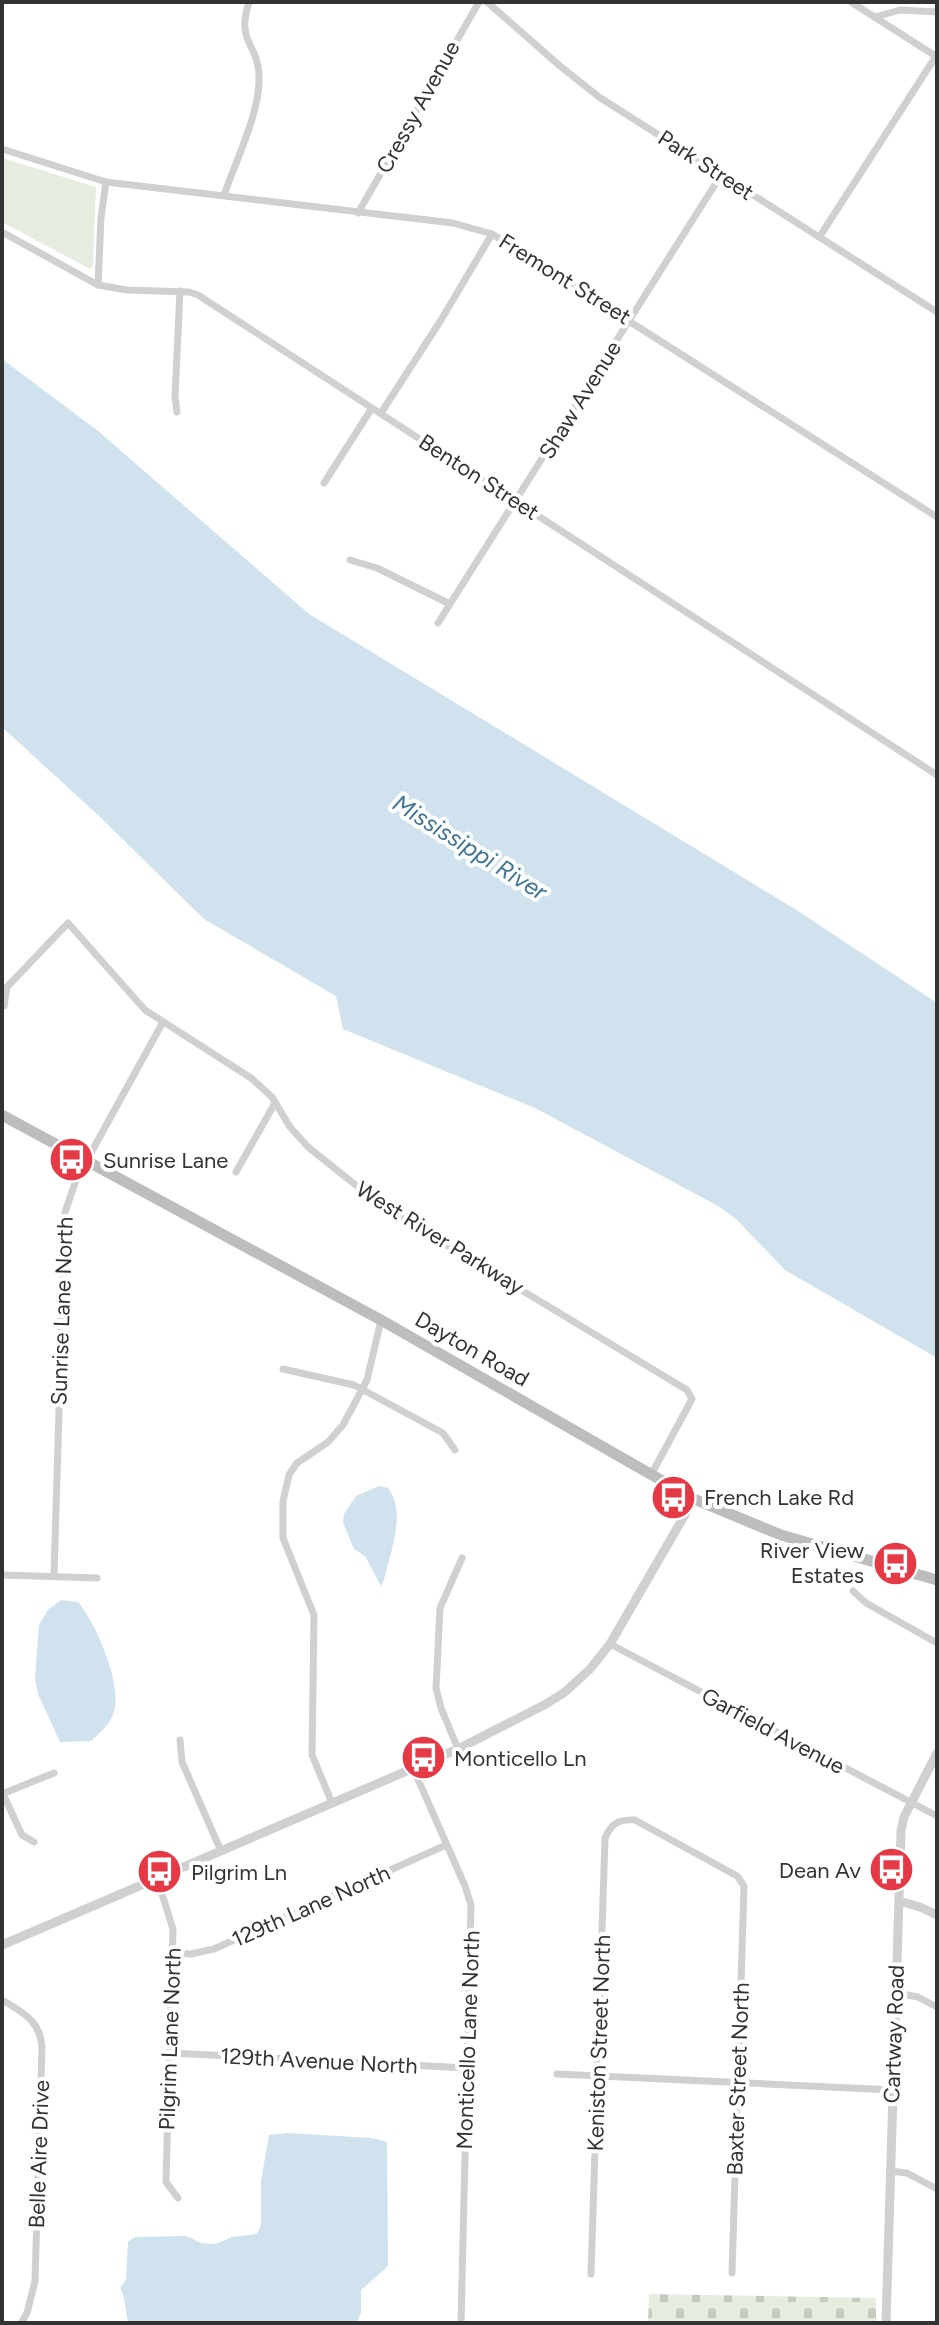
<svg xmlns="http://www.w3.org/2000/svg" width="939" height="2325" viewBox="0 0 939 2325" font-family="Figtree,sans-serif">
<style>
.green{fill:#e6ecdf}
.cemetery{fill:url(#cemetery-stones)}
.water{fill:#cfe2ee}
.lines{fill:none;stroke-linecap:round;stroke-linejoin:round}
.minor{stroke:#d0d0d0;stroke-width:7}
.tertiary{stroke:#d0d0d0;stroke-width:9}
.secondary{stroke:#bdbdbd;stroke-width:11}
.labels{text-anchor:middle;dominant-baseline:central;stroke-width:8;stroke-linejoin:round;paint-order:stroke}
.street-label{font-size:22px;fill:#333;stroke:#fff}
.poi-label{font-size:22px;fill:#333;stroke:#fff;text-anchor:start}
.water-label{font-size:24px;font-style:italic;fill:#3f7597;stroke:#fff}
</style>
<defs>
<pattern id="cemetery-stones" width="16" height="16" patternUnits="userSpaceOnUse" patternTransform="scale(2)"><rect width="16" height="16" fill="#e6ecdf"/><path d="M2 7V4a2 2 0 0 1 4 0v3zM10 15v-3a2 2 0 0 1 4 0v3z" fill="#c6cbc0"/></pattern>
</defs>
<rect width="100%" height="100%" fill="#fff"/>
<polygon class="green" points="2,158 96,187 93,266 90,269 2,222"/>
<polygon class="cemetery" points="649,2294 876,2298 876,2323 648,2323"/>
<g class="water">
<polygon points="2,359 98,431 309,614 795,909 937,1003 937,1358 785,1270 736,1219 720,1207 535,1108 343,1029 336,996 204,919 98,815 2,727"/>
<path d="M379 1486 388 1488C407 1512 390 1553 384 1580L381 1586 365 1556 354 1549 343 1522 344 1514 356 1496Z"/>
<path d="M61 1600 78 1602C96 1623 123 1686 114 1712 110 1725 100 1732 91 1741L60 1742 38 1694 35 1678 39 1625 48 1610Z"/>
<path d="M288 2133 372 2138 387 2142 388 2266 361 2290V2312L357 2323H129C124 2311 127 2299 120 2288L126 2280 128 2242 135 2237 186 2236 201 2243 216 2244 232 2237 257 2234 261 2225V2181L269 2135Z"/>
</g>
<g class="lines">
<g class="minor">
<polyline points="487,2 560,66 599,97 937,312"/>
<polyline points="851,2 937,57"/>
<polyline points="875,17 900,10 937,12"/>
<polyline points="2,149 106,182 453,223 492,234 937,517"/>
<path d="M224 195C236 160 261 111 259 74 257 42 236 43 249 2"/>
<polyline points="358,213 479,2"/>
<polyline points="2,232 98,285 127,290 189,292 198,295 937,775"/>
<polyline points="820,236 936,56"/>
<polyline points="98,285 101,218 106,182"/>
<polyline points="177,412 175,396 180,291"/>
<polyline points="381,413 441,320 492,234"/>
<polyline points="324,483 372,408"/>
<polyline points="350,560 377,568 450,604"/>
<polyline points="438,623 721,175"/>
<polyline points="4,1006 7,987 68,923 145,1010 251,1078 272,1097 290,1127 308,1147 382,1206 687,1390 692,1399 651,1475"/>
<polyline points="236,1172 275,1103"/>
<polyline points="283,1369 354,1385 443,1433 455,1450"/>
<polyline points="2,1575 97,1578"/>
<polyline points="54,1576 65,1212 76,1180 163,1022"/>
<polyline points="853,1591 866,1603 937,1643"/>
<polyline points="610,1644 937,1816"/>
<polyline points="180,1740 182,1762 221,1851"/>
<polyline points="458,1749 441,1708 436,1688 440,1608 462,1558"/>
<polyline points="413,1768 465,1886 471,1905 461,2323"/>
<polyline points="2,1794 54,1773"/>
<polyline points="3,1794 22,1835 34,1842"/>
<polyline points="332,1803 312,1755 314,1615 283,1538 283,1501 289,1475 297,1463 328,1442 343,1425 367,1380 381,1320"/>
<polyline points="157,1878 173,1929 166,2182 178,2198"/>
<polyline points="173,1953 191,1954 214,1949 446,1845"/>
<polyline points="896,1993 918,1997 937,2007"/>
<path d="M2 2000C23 2013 40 2020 42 2047L35 2281 27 2313 21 2323"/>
<polyline points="170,2053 468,2068"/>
<polyline points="557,2074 893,2090"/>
<polyline points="890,2171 907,2173 937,2189"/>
<path d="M591 2274 605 1838C612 1823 618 1819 635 1820L737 1876 744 1886 732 2273"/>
</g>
<g class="tertiary">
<polyline points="899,1901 920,1907 937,1915"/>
<polyline points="2,1945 458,1749 546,1704 565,1692 590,1669 610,1644 694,1499"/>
<polyline points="886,2323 901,1831 904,1817 937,1753"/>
</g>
<polyline class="secondary" points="2,1115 381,1320 694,1499 781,1535 937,1580"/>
</g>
<defs>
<symbol id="bus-disc" viewBox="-11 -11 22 22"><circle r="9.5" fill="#e63946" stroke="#fff"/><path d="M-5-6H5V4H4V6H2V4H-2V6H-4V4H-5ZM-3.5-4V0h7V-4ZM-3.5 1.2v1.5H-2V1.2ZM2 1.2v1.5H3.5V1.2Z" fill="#fff"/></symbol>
</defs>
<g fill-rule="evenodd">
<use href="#bus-disc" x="46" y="1134" width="51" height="51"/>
<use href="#bus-disc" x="648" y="1472" width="51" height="51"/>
<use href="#bus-disc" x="870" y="1538" width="51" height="51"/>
<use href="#bus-disc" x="398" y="1732" width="51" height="51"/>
<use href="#bus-disc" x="866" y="1844" width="51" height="51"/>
<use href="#bus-disc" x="134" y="1846" width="51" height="51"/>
</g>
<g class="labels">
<g class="street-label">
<text transform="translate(418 107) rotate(-61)">Cressy Avenue</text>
<text transform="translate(706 165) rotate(33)">Park Street</text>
<text transform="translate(565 279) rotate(32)">Fremont Street</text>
<text transform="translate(580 400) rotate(-58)">Shaw Avenue</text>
<text transform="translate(479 477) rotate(33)">Benton Street</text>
<text transform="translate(440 1238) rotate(32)">West River Parkway</text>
<text transform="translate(62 1311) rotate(-88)">Sunrise Lane North</text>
<text transform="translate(472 1349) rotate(30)">Dayton Road</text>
<text transform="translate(773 1731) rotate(28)">Garfield Avenue</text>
<text transform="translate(311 1906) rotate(-24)">129th Lane North</text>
<text transform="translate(894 2034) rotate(-88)">Cartway Road</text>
<text transform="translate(170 2039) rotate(-88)">Pilgrim Lane North</text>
<text transform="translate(468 2040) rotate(-88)">Monticello Lane North</text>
<text transform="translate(599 2043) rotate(-88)">Keniston Street North</text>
<text transform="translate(319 2061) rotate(3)">129th Avenue North</text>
<text transform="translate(738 2079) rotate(-88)">Baxter Street North</text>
<text transform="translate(39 2154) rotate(-88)">Belle Aire Drive</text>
</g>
<g class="poi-label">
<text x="103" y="1160">Sunrise Lane</text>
<text x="704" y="1497">French Lake Rd</text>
<text x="864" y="1550" text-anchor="end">River View<tspan x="864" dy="25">Estates</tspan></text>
<text x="454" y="1758">Monticello Ln</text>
<text x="861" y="1870" text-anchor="end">Dean Av</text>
<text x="191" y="1872">Pilgrim Ln</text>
</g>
<g class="water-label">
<text transform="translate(470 847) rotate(32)">Mississippi River</text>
</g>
</g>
<rect width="939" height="2325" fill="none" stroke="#333333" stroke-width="8"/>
</svg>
